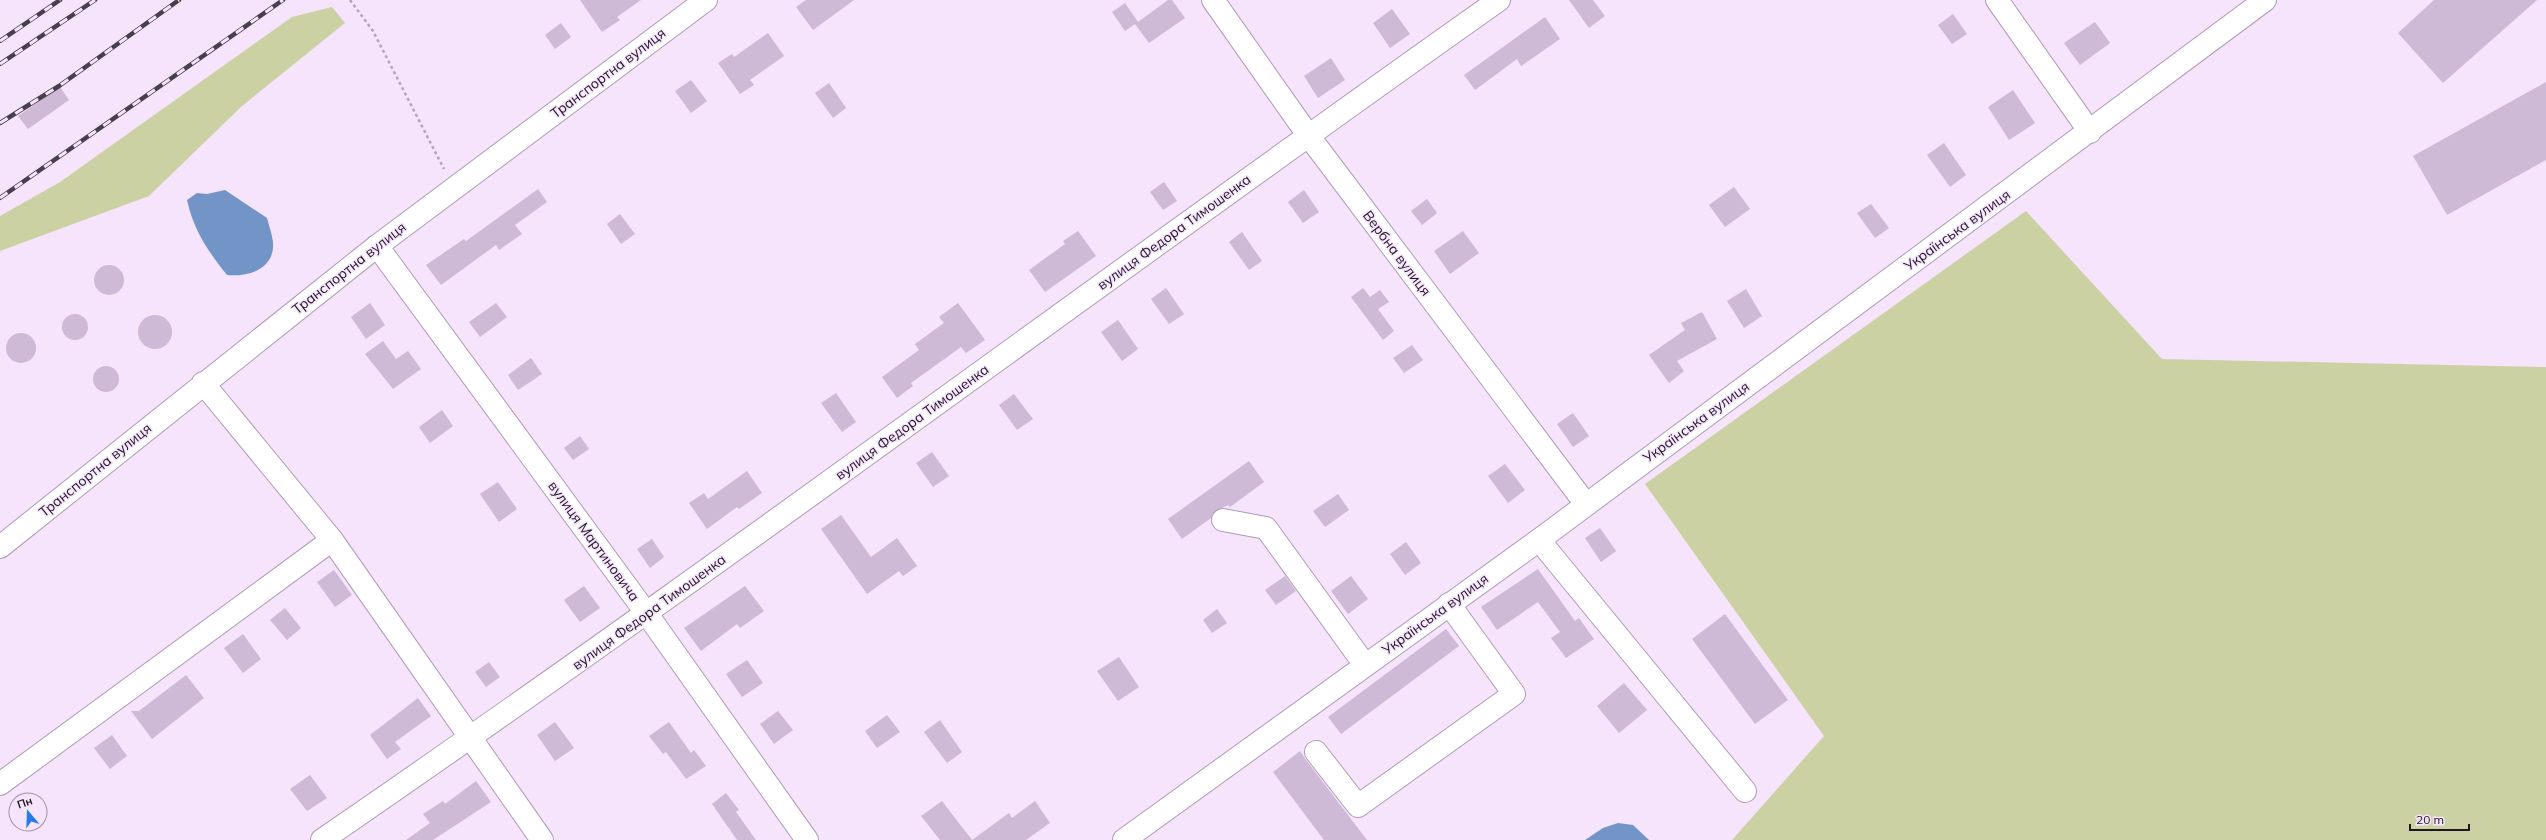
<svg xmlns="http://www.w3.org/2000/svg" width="2546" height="840" viewBox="0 0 2546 840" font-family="Mulish,sans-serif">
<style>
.green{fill:#ccd1a4}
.water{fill:#7294c7}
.building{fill:#ceb9d6}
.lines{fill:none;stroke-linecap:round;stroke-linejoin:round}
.minor-casing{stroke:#b09bb8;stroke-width:24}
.path{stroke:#b3a5b9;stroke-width:2.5;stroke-dasharray:3 3;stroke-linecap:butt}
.minor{stroke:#fff;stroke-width:22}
.rail-casing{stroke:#483f4c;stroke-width:4.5}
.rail{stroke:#f5e4fc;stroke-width:3;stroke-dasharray:9;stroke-linecap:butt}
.labels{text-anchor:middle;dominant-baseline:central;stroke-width:3;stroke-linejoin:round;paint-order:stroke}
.street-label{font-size:14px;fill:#1f1722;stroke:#f5e4fc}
</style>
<rect width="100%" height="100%" fill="#f5e4fc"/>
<g class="green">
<polygon points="332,7 345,23 242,106 149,196 0,251 0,216 60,182 292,17"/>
<polygon points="2026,211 2162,359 2546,367 2546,840 1732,840 1824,736 1645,484"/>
</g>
<g class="water">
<path d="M225 190 267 218C269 226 272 234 273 242 275 269 249 277 227 275 208 251 194 231 187 200L197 193 207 194Z"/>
<polygon points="1618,823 1633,825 1649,840 1585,840 1603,828"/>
</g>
<g class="building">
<polygon points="580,0 641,0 617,17 620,20 602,32"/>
<polygon points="806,0 854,0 813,30 796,7"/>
<polygon points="1168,0 1172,0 1185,18 1149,43 1135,24 1125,31 1112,12 1125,3 1138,22"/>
<polygon points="1569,0 1593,0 1605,16 1589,28"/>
<polygon points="2434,0 2537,0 2443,83 2398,33"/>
<polygon points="1392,9 1410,34 1390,48 1373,23"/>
<polygon points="1953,14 1967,34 1952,44 1938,25"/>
<polygon points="1545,17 1560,39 1521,66 1517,59 1475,90 1464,75"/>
<polygon points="2095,22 2110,43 2080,65 2064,43"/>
<polygon points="561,23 571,37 555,49 545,35"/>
<polygon points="768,33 784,56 750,80 754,85 740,94 718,63 732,54 734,57"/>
<polygon points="1331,58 1345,80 1318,98 1304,76"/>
<polygon points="691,80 707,101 691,113 675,91"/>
<polygon points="2546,82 2546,160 2447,215 2413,156"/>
<polygon points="829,83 846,108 833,118 815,93"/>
<polygon points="60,87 69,100 28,129 18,116"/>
<polygon points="2013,90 2035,123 2009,140 1988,107"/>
<polygon points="1944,143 1966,175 1950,187 1927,155"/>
<polygon points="1164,182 1177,201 1163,210 1150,192"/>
<polygon points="1734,187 1750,209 1725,227 1709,205"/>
<polygon points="538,189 547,202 515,225 522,234 499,250 496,245 441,285 426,265 464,239 466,241"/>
<polygon points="1304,190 1319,212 1303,223 1288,202"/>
<polygon points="1427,199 1437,213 1422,225 1411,211"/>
<polygon points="1871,204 1889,228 1875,238 1857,213"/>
<polygon points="620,214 635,234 621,244 607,224"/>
<polygon points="1078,231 1096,256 1045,292 1029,270 1065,244 1063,241"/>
<polygon points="1463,231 1479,253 1450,274 1434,251"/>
<polygon points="1242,232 1262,261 1249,270 1229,242"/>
<circle cx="109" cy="280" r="15"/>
<polygon points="1166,288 1184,314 1169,324 1151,299"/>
<polygon points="1363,288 1370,297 1380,290 1389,302 1378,309 1394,331 1383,340 1351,297"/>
<polygon points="1746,289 1762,316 1744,328 1727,301"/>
<polygon points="370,303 385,325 366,339 351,317"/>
<polygon points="496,303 507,317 480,337 469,322"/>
<polygon points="958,303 985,340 966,353 961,347 911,383 913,386 897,398 882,377 919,350 915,344 944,323 939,317"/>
<polygon points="1702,312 1717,339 1677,361 1684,371 1669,383 1649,355 1685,330 1681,323"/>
<circle cx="75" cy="327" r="13"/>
<circle cx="155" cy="332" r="17"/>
<polygon points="1118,320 1138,349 1122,361 1101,332"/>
<circle cx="21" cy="348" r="15"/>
<polygon points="383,341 396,359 408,351 421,369 393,389 365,354"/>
<polygon points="1412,345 1423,360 1404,373 1393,358"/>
<polygon points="531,358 542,374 518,390 508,375"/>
<circle cx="106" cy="379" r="13"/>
<polygon points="836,393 856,422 842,432 821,403"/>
<polygon points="1014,394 1033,419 1017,430 999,405"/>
<polygon points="442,410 453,426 430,443 419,427"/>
<polygon points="1573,413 1589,436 1573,447 1557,424"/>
<polygon points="580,436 589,449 573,460 564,448"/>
<polygon points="932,452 949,476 933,487 916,463"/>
<polygon points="1249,461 1264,482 1230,507 1228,505 1214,512 1211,518 1182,539 1168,519"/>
<polygon points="1505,464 1525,490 1508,503 1488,476"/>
<polygon points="747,471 762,493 739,509 737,507 707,529 689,503 704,493 708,499"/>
<polygon points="498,482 517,509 499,522 480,494"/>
<polygon points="1338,494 1349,510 1325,527 1313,511"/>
<polygon points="841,515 871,557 897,538 917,566 903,576 899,571 867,594 821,529"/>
<polygon points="1600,528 1616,551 1601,562 1585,538"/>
<polygon points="652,539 664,557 650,568 637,549"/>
<polygon points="1406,542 1421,563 1405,575 1390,554"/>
<polygon points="1538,569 1575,621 1579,618 1594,639 1566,658 1551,638 1560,632 1538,602 1497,630 1481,607"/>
<polygon points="334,570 352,595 335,607 317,582"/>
<polygon points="1285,576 1296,591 1276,605 1265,590"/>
<polygon points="1351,576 1368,599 1348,614 1331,591"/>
<polygon points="584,586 600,608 580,622 564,600"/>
<polygon points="745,586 764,611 740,628 737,624 701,651 684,628"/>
<polygon points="285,608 301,628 287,640 270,620"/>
<polygon points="1217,609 1227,623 1212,633 1203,620"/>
<polygon points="1725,614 1788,700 1755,724 1692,639"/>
<polygon points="1446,629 1459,646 1341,734 1328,717"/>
<polygon points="243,634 261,659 243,673 224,648"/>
<polygon points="1119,657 1139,687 1118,701 1097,671"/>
<polygon points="747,660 763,683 742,697 726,674"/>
<polygon points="489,662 500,677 486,687 475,672"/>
<polygon points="186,675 204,698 152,739 131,711 139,711"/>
<polygon points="1624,683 1647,710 1619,733 1597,706"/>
<polygon points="418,698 431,716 395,742 401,749 387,759 370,735"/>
<polygon points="778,711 793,730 774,744 760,724"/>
<polygon points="887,715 900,732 877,748 865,731"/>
<polygon points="940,720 962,752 947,763 924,732"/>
<polygon points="555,722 574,748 555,761 537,735"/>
<polygon points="669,722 691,753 694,750 706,766 686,779 666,752 663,754 649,736"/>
<polygon points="112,735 127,756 110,769 94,748"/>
<polygon points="1300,751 1306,760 1367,840 1324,840 1273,772"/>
<polygon points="310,775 327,798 307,811 290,789"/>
<polygon points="476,781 491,802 433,840 406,840 430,823 423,814 443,801 445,804"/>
<polygon points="726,793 739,810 736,812 756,840 737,840 712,804"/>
<polygon points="942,801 972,840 1009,813 1012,818 1035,801 1050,823 1026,840 940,840 921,816"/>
</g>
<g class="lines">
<defs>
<g id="minor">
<polyline points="1213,0 1308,135 1585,503"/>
<polyline points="1997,0 2090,132"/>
<polyline points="377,246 647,614 807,840"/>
<polyline points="203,383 332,540"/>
<polyline points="1223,520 1266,528 1365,665"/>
<polyline points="1539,540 1745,791"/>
<polyline points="0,547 377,246 706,0"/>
<polyline points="1316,752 1358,806 1514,694 1449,604"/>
<polyline points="0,784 332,540 542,840"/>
<path d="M322 840C720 567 1105 278 1499 0"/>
<polyline points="1124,840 1539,540 2265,0"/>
</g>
</defs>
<use href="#minor" class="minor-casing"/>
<polyline class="path" points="350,0 373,31 444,169"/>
<use href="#minor" class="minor"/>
<defs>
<g id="rail">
<polyline points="0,41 60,0"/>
<polyline points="0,64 95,0"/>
<polyline points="0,123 59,86 179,0"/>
<polyline points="0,198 283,0"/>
</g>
</defs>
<use href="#rail" class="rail-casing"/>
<use href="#rail" class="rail"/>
</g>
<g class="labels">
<g class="street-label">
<text transform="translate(608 73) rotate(-37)">Транспортна вулиця</text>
<text transform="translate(1957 230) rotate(-36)">Українська вулиця</text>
<text transform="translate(1174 232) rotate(-36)">вулиця Федора Тимошенка</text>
<text transform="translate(1397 253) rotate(53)">Вербна вулиця</text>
<text transform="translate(349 268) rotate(-38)">Транспортна вулиця</text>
<text transform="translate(912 422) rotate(-36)">вулиця Федора Тимошенка</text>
<text transform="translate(1696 422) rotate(-36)">Українська вулиця</text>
<text transform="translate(95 470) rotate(-39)">Транспортна вулиця</text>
<text transform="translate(594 541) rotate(54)">вулиця Мартиновича</text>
<text transform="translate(649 612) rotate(-36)">вулиця Федора Тимошенка</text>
<text transform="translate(1435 614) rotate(-36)">Українська вулиця</text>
</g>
</g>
<g transform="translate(28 812) rotate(341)"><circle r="19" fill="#f5e4fc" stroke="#9f92a5"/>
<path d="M0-3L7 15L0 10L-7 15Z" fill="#277be6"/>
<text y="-6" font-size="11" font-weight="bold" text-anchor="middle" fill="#1f1722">Пн</text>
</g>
<path d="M2410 824v6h59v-6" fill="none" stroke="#1f1722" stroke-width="2"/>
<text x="2416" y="824" font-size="12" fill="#1f1722" stroke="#f5e4fc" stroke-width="3" paint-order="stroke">20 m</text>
</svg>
